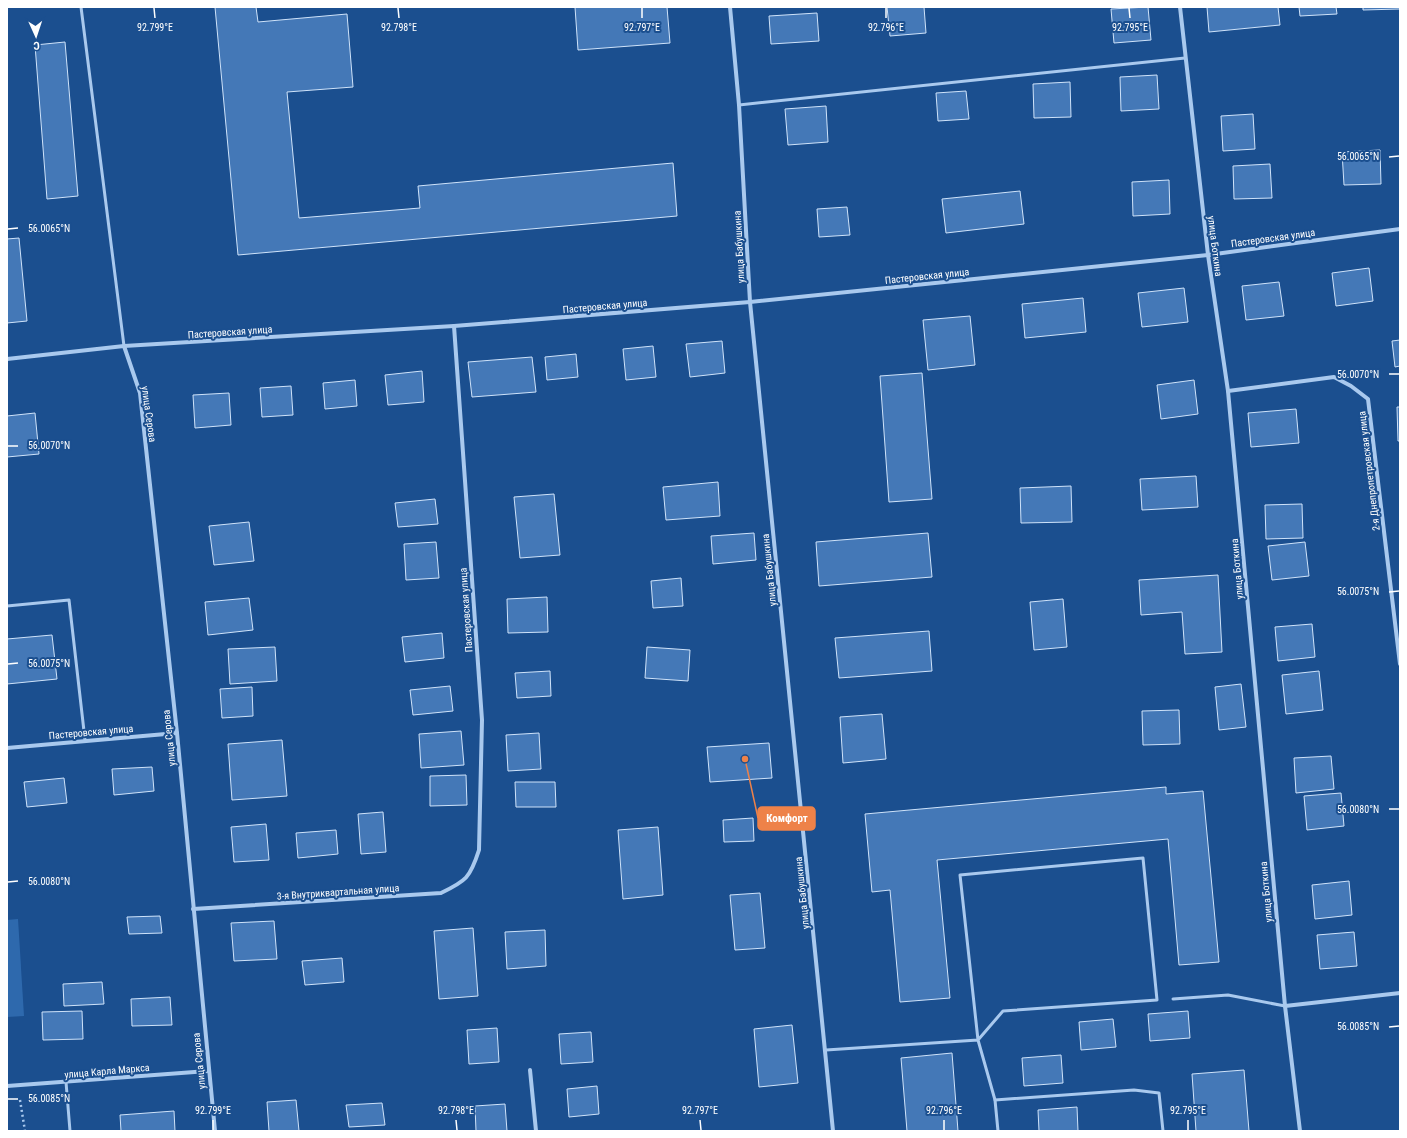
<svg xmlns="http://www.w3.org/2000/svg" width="1407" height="1138" viewBox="0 0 1407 1138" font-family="'Roboto Condensed',sans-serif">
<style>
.green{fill:#2e69ad}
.building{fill:#4478b7;stroke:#cfe3fa}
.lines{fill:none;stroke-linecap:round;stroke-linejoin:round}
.path{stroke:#a9c9ee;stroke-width:2.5;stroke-dasharray:2 3;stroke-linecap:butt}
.service{stroke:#a9c9ee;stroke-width:3}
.minor{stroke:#a9c9ee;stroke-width:4}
.ticks{fill:none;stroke:#fff;stroke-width:1.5}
.labels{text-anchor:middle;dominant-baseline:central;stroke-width:4;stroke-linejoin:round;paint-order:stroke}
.street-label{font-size:10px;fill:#fff;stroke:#1b4f8f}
.ticks-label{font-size:10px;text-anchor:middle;fill:#fff;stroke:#1b4f8f;stroke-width:4;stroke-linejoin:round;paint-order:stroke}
.leader{fill:none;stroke:#ee8249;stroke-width:1.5}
.callout-dot{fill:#ee8249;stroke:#1b4f8f;stroke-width:1.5}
.callout{fill:#ee8249;stroke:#ee8249;stroke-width:1.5}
.callout-label{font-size:11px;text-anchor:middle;font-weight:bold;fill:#fff}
</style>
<rect width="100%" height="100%" fill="#1b4f8f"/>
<polygon class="green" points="18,919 24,1016 7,1017 7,920"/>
<g class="building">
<polygon points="215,7 256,7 258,22 347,14 353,87 287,92 299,218 420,208 418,186 673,163 677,216 238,255"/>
<polygon points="575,7 667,7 670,43 578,50"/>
<polygon points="887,7 924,7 926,33 890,36"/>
<polygon points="1148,7 1151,40 1114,43 1111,9"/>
<polygon points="1207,7 1278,7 1280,25 1209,32"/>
<polygon points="1299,7 1336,7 1337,14 1300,16"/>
<polygon points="1363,7 1400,7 1400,9 1363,10"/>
<polygon points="817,13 819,41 771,44 769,16"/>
<polygon points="65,42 78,196 47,199 35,45"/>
<polygon points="1157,75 1159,109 1121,111 1120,77"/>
<polygon points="1070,82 1071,117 1034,118 1033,84"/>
<polygon points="966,91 969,119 938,121 936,93"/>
<polygon points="826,106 828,142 788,145 785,109"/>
<polygon points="1253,114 1255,149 1223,151 1221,116"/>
<polygon points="1380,150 1381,184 1344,185 1342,152"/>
<polygon points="1270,164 1272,198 1234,199 1233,166"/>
<polygon points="1169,180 1170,214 1133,216 1132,182"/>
<polygon points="1020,191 1024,224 946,233 942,199"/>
<polygon points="847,207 850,235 819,237 817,209"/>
<polygon points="19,238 27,321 7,323 7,239"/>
<polygon points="1369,268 1373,301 1336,306 1332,273"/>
<polygon points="1279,282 1284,316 1246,320 1242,286"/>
<polygon points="1184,288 1188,322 1142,327 1138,293"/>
<polygon points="1083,298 1086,332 1025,338 1022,304"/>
<polygon points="970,316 975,365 928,370 923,320"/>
<polygon points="1400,340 1400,366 1395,367 1392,341"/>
<polygon points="722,341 725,373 690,377 686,344"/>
<polygon points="653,346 656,377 626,380 623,349"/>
<polygon points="576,354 578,377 547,380 545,357"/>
<polygon points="532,357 536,392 472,397 468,362"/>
<polygon points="422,371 424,402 388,405 385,375"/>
<polygon points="922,373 932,499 889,502 880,376"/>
<polygon points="355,380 357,406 325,409 323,383"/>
<polygon points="1194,380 1198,414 1161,419 1157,385"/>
<polygon points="291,386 293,415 262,417 260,388"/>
<polygon points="229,393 231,425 195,428 193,395"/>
<polygon points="1397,407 1400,407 1400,441 1398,441"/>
<polygon points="1296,409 1299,443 1251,447 1248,413"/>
<polygon points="35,413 39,454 7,457 7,416"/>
<polygon points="1196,476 1198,507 1142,510 1140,479"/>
<polygon points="718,482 720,516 666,520 663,487"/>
<polygon points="1071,486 1072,522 1021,523 1020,488"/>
<polygon points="554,494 560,555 520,558 514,497"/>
<polygon points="435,499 438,524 398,527 395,503"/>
<polygon points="1302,504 1303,538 1266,539 1265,505"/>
<polygon points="249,522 254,561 214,565 209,526"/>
<polygon points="754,533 756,560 713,564 711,536"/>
<polygon points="928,533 932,577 819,586 816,542"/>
<polygon points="436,542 439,578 406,580 404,544"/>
<polygon points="1305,542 1309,576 1272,580 1268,546"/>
<polygon points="1218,575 1222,652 1185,654 1182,612 1141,615 1139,580"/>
<polygon points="681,578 683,606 653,608 651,581"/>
<polygon points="547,597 548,632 508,633 507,599"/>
<polygon points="249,598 253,630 208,635 205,602"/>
<polygon points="1063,599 1067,647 1034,650 1030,602"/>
<polygon points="1312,624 1315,657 1278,661 1275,627"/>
<polygon points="929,631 932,671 839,678 835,638"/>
<polygon points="442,633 444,658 405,662 402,637"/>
<polygon points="52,635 57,679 7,684 7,639"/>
<polygon points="275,647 277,681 230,684 228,649"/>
<polygon points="647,647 690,650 688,681 645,678"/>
<polygon points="550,671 551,696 517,698 515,673"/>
<polygon points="1319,671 1323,710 1286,714 1282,675"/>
<polygon points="1241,684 1246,727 1219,730 1215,687"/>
<polygon points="450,686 453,711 413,715 410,690"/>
<polygon points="252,687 253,716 222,718 220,689"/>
<polygon points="1179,710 1180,744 1143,745 1142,711"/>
<polygon points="882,714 886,759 843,763 840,717"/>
<polygon points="461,731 464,765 421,768 419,734"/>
<polygon points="539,733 541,769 508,771 506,735"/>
<polygon points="282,740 287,796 232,800 228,744"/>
<polygon points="769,743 772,778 710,782 707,747"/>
<polygon points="1331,756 1334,789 1296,793 1294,758"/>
<polygon points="152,767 154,791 114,795 112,769"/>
<polygon points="466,775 467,805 430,806 430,776"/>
<polygon points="64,778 67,803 27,807 24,782"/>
<polygon points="515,782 555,782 556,807 516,807"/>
<polygon points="1166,787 1166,794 1203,791 1219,962 1179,965 1168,839 937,860 950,998 900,1002 890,890 872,892 865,814"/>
<polygon points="1341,793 1344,826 1307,830 1304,796"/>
<polygon points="383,812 386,852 361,854 358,814"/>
<polygon points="753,818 754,841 724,842 723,820"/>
<polygon points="266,824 269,860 234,862 231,827"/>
<polygon points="658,827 663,895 623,899 618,830"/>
<polygon points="336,830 338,854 298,858 296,833"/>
<polygon points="1349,881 1352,915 1315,919 1312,885"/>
<polygon points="760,893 765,948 735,950 730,895"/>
<polygon points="160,916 162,933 129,934 127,917"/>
<polygon points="274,921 277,959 234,961 231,923"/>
<polygon points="473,928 478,996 439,999 434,931"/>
<polygon points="545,930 546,966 507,969 505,932"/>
<polygon points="1354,932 1357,966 1320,969 1317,935"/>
<polygon points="342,958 344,982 305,985 302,961"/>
<polygon points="102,982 104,1004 64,1006 63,984"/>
<polygon points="170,997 172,1025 132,1026 131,999"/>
<polygon points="82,1011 83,1039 43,1040 42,1012"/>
<polygon points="1188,1011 1190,1038 1150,1041 1148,1014"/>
<polygon points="1113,1019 1116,1047 1081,1050 1079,1022"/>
<polygon points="792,1025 798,1083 759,1087 754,1029"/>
<polygon points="497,1028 499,1062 469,1064 467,1030"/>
<polygon points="591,1032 593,1062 561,1064 559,1034"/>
<polygon points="952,1053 958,1131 907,1131 901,1058"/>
<polygon points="1061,1055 1063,1083 1024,1086 1022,1058"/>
<polygon points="1244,1070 1249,1131 1196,1131 1192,1074"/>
<polygon points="597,1086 599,1114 569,1117 567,1089"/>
<polygon points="296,1100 299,1131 269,1131 267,1102"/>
<polygon points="382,1103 385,1125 349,1127 346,1105"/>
<polygon points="505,1104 507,1131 476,1131 475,1106"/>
<polygon points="1077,1107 1078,1131 1039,1131 1038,1110"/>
<polygon points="174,1111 175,1131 121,1131 120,1115"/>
</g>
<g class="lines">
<polyline class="path" points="20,1100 25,1131"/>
<g class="service">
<polyline points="81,7 124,346"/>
<polyline points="739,105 1185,58"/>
<polyline points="7,606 69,600 85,740"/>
<polyline points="1173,999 1228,995 1285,1006"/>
<polyline points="826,1050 978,1040 1003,1011 1157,1000 1143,858 960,875 978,1040 995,1100 998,1131"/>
<polyline points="66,1082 70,1131"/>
<polyline points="995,1100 1134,1090 1159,1093 1163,1131"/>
</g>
<g class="minor">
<polyline points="730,7 739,105 750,302 833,1131"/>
<polyline points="1180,7 1208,255 1228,391 1285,1006 1300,1131"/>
<polyline points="124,346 140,393 177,733 215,1131"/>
<polyline points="7,359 124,346 454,326 750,302 1208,255 1400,229"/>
<polyline points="1228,391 1334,377 1351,386 1368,399 1400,664"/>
<polyline points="7,748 177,733"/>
<path d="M193 909 441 893C466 881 470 878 479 850L482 720 454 326"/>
<polyline points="1285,1006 1400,993"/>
<polyline points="530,1070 536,1131"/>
<polyline points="7,1086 208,1071"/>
</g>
</g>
<path class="ticks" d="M154 8 155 18M398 8 399 18M642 8V18M886 8V18M1129 8 1130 18M1389 157 1399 156M8 229 18 228M1389 374H1399M8 446H18M1389 592 1399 591M8 664 18 663M1389 809H1399M8 882 18 881M1389 1027 1399 1026M8 1099H18M213 1120V1130M456 1120 457 1130M700 1120 701 1130M944 1120V1130M1188 1120V1130"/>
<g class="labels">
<g class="street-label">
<text transform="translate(1273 238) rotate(-8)">Пастеровская улица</text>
<text transform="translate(1215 246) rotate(83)">улица Боткина</text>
<text transform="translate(739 247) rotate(-93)">улица Бабушкина</text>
<text transform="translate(927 276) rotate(-6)">Пастеровская улица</text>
<text transform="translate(605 306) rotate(-5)">Пастеровская улица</text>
<text transform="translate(230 332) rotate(-4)">Пастеровская улица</text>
<text transform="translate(149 414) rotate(82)">улица Серова</text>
<text transform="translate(1369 471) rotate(-97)">2-я Днепропетровская улица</text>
<text transform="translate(1237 569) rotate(-95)">улица Боткина</text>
<text transform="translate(769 570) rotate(-96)">улица Бабушкина</text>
<text transform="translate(466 610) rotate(-94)">Пастеровская улица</text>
<text transform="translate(91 732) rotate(-5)">Пастеровская улица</text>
<text transform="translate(169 738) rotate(-96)">улица Серова</text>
<text transform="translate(338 892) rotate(-4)">3-я Внутриквартальная улица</text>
<text transform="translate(1266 892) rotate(-95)">улица Боткина</text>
<text transform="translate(802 893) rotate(-96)">улица Бабушкина</text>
<text transform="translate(199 1061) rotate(-96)">улица Серова</text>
<text transform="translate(107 1071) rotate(-5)">улица Карла Маркса</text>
</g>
</g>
<g class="ticks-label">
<text x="155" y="31">92.799°E</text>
<text x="399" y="31">92.798°E</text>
<text x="642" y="31">92.797°E</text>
<text x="886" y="31">92.796°E</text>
<text x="1130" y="31">92.795°E</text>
<text x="1358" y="160">56.0065°N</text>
<text x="49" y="232">56.0065°N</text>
<text x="1358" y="378">56.0070°N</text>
<text x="49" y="449">56.0070°N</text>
<text x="1358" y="595">56.0075°N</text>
<text x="49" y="667">56.0075°N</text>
<text x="1358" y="813">56.0080°N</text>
<text x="49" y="885">56.0080°N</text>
<text x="1358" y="1030">56.0085°N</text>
<text x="49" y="1102">56.0085°N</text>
<text x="213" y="1114">92.799°E</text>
<text x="456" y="1114">92.798°E</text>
<text x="700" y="1114">92.797°E</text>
<text x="944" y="1114">92.796°E</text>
<text x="1188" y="1114">92.795°E</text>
</g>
<path class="leader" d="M745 759L758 818"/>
<circle class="callout-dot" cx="745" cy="759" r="4"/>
<rect class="callout" x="758" y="807" width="57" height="23" rx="4"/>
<g class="callout-label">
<text x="787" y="822">Комфорт</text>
</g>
<rect width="1407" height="1138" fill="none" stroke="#ffffff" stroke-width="16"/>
<g transform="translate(36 36) rotate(177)" stroke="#1b4f8f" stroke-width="3" paint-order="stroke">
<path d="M0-3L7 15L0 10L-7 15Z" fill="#ffffff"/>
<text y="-6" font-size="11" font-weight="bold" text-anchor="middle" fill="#ffffff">С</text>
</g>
</svg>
